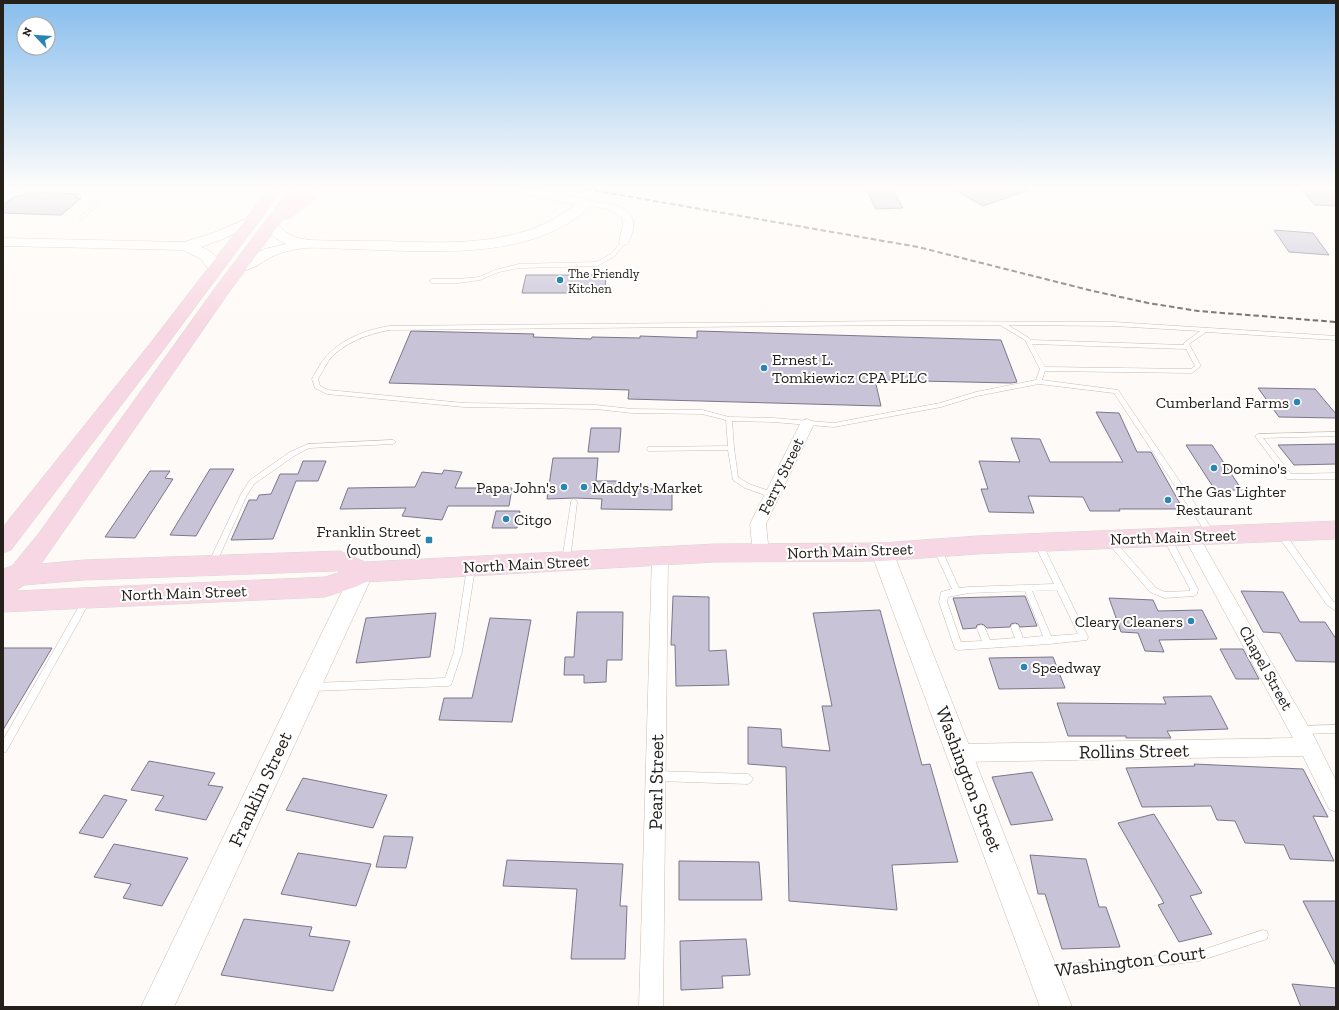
<svg xmlns="http://www.w3.org/2000/svg" width="1339" height="1010" viewBox="0 0 1339 1010" font-family="'Zilla Slab',serif">
<style>
.building{fill:#c8c3d7;stroke:#7b7789}
.lines{fill:none;stroke-linecap:round;stroke-linejoin:round}
.lane-casing{stroke:#cdbcae;stroke-width:1}
.street-casing{stroke:#cdbcae;stroke-width:1}
.secondary-casing{stroke:#cdbcae;stroke-width:1}
.primary-casing{stroke:#d8d7d6;stroke-width:1}
.lane{fill:#fff;fill-rule:evenodd}
.street{fill:#fff;fill-rule:evenodd}
.secondary{fill:#fff;fill-rule:evenodd}
.primary{fill:#f7d7e3;fill-rule:evenodd}
.rail{stroke:#6b6661;stroke-width:2;stroke-dasharray:5.5 3;stroke-linecap:butt}
.poi-dot{fill:#2986b3;stroke:#fff;stroke-width:1.5}
.labels{text-anchor:middle;dominant-baseline:central;stroke-width:4;stroke-linejoin:round;paint-order:stroke}
.far-poi-label{font-size:13px;fill:#26201b;stroke:#fff;text-anchor:start}
.poi-label{font-size:16px;fill:#26201b;stroke:#fff;text-anchor:start}
.street-label{font-size:16px;fill:#26201b;stroke:#fff}
.near-street-label{font-size:19px;fill:#26201b;stroke:#fff}
</style>
<rect width="100%" height="100%" fill="#fefaf7"/>
<g class="building">
<polygon points="866,189 892,189 903,208 876,209"/>
<polygon points="953,189 1026,189 1026,191 983,206"/>
<polygon points="1301,189 1336,189 1336,206 1315,205"/>
<polygon points="27,192 80,194 75,198 81,198 61,215 3,213 3,205 16,196 21,196"/>
<polygon points="1274,230 1313,233 1329,255 1289,252"/>
<polygon points="526,275 606,275 605,290 581,291 581,293 522,293"/>
<polygon points="411,331 534,334 533,337 591,339 592,337 640,338 640,336 697,338 697,331 1001,340 1017,382 1011,383 875,380 881,406 628,399 629,390 389,383"/>
<polygon points="1258,388 1315,389 1336,414 1336,418 1279,417"/>
<polygon points="1096,412 1119,413 1137,452 1151,452 1183,509 1119,509 1120,511 1090,511 1083,497 1028,496 1034,513 989,512 981,489 988,489 979,461 1020,462 1011,438 1040,439 1050,462 1123,462"/>
<polygon points="591,428 621,428 619,452 588,452"/>
<polygon points="1336,444 1336,464 1294,465 1278,445"/>
<polygon points="1186,445 1212,445 1242,490 1215,490"/>
<polygon points="553,458 598,458 596,481 622,481 622,489 657,489 658,485 672,485 672,510 601,509 602,499 575,498 547,499"/>
<polygon points="303,461 326,461 318,481 296,481 273,539 231,540 249,500 257,500 259,495 271,494 280,474 298,474"/>
<polygon points="210,469 234,469 196,536 170,535"/>
<polygon points="444,470 462,472 455,488 512,488 509,506 448,506 442,520 402,516 406,508 340,509 348,488 415,487 422,472 442,474"/>
<polygon points="150,471 170,471 165,478 173,479 135,538 105,537"/>
<polygon points="496,511 520,511 517,528 492,528"/>
<polygon points="1241,591 1283,592 1300,622 1325,622 1336,639 1336,662 1296,661 1280,633 1263,632"/>
<polygon points="673,596 709,597 709,651 726,650 729,685 676,686 675,645 671,645"/>
<polygon points="1025,596 1037,626 1020,627 1018,624 1015,623 1011,624 1010,627 987,628 984,625 981,624 977,625 976,628 963,629 953,598"/>
<polygon points="1109,598 1153,600 1158,611 1202,610 1217,639 1159,640 1164,652 1145,651 1138,633 1121,632"/>
<polygon points="880,610 922,765 930,764 958,862 892,865 897,910 789,901 786,767 748,764 748,727 781,729 782,747 830,751 822,706 832,706 813,613"/>
<polygon points="577,612 623,612 622,660 607,660 606,682 584,683 584,675 564,675 565,657 574,657"/>
<polygon points="436,613 430,657 356,663 366,618"/>
<polygon points="490,618 531,620 512,722 439,720 444,698 472,698"/>
<polygon points="3,648 52,648 3,730"/>
<polygon points="1220,649 1243,649 1259,679 1236,679"/>
<polygon points="1053,657 1065,688 999,689 989,658"/>
<polygon points="1211,696 1228,729 1167,731 1171,738 1126,738 1126,736 1068,736 1057,703 1166,704 1163,697"/>
<polygon points="149,761 215,773 208,785 223,787 206,820 155,810 164,796 131,790"/>
<polygon points="1194,764 1303,769 1328,817 1313,816 1334,861 1290,859 1284,845 1245,843 1235,821 1217,820 1211,806 1142,807 1126,768 1195,766"/>
<polygon points="1032,772 1053,820 1011,825 992,777"/>
<polygon points="303,778 387,795 373,828 286,810"/>
<polygon points="104,795 127,800 103,838 79,833"/>
<polygon points="1154,814 1202,893 1190,896 1212,934 1179,942 1158,905 1164,903 1118,823"/>
<polygon points="384,836 413,837 406,868 376,867"/>
<polygon points="114,844 188,858 162,906 123,898 131,884 94,877"/>
<polygon points="298,853 371,864 356,906 281,894"/>
<polygon points="1030,855 1086,859 1099,907 1106,907 1120,947 1062,949 1045,894 1038,894"/>
<polygon points="507,860 623,864 620,906 627,906 625,959 571,959 577,889 503,886"/>
<polygon points="679,861 759,862 762,900 679,900"/>
<polygon points="1303,901 1336,901 1336,966"/>
<polygon points="244,919 312,927 309,936 350,941 333,991 221,975"/>
<polygon points="746,939 750,975 722,976 723,988 681,990 680,941"/>
<polygon points="1292,984 1336,988 1336,1007 1301,1007"/>
</g>
<g class="lines">
<defs>
<g id="lane">
<polygon points="17,189 22,189 3,204 3,201"/>
<polygon points="76,189 107,190 109,190 110,194 82,219 80,219 80,217 106,194 105,192 78,190"/>
<polygon points="622,241 626,242 615,256 597,266 519,268 499,272 480,280 458,283 432,283 429,281 432,279 458,279 479,277 495,270 519,264 596,262 611,254"/>
<path d="M898 321 1114 322 1336 336V340L1206 332 1189 344 1201 366 1192 373 1045 371 1042 380 1118 390 1214 532 1215 534 1214 536H1208L1114 393 1039 384 977 396 941 407 834 427 773 422 732 421 734 448 738 477 749 484 775 493 776 495 775 497 773 498 745 488 733 480 728 450 648 451 647 449 648 447H650L728 446 726 420 702 414 632 413 596 409 464 407 327 394 315 388 312 379C316 372 320 364 325 358 341 339 366 330 389 326ZM898 325H1000L1025 340 1040 369 1036 380 976 392 940 403 834 423 773 418 729 417 702 410 632 409 596 405 464 403 328 390 320 386 318 379C322 373 325 366 329 360 343 343 368 334 389 330ZM1008 325 1114 326 1200 331 1184 343V345L1031 340 1029 338ZM1032 344 1186 349 1195 366 1191 369 1045 367Z"/>
<polygon points="1336,432 1336,436 1263,438 1291,474 1336,473 1336,479 1287,479 1255,436 1258,434"/>
<polygon points="393,440 396,442 393,444 309,448 294,456 254,484 247,495 215,566 212,567 209,566 208,564 241,494 250,480 290,452 308,444"/>
<polygon points="574,499 576,500 577,502 570,561 569,563 566,564 563,563 562,561 571,502 572,500"/>
<polygon points="1281,531 1284,532 1333,601 1336,603 1336,611 1327,605 1278,536 1277,534 1278,532"/>
<polygon points="1167,535 1170,536 1198,589 1197,594 1194,596 1164,598 1150,592 1106,541 1107,539 1113,539 1156,588 1165,592 1190,591 1190,589 1163,538 1164,536"/>
<path d="M1038 540 1041 541 1088 637 1087 640 1049 644 958 650 955 649 939 602 941 592 952 589 933 548 934 546H940L959 588 969 587 1054 584 1034 543 1035 541ZM1057 590 1078 634 1051 636 1032 591ZM1025 591 1043 636 1023 638 1018 625 1015 624 1012 625 1011 627 1015 638 990 640 984 626 981 625 978 626 977 628 982 641 961 642 947 602 948 597 969 593Z"/>
<polygon points="471,565 474,566 475,568 462,652 451,685 448,686 312,691 309,690 308,687 309,684 312,683 445,678 454,652 467,568 468,566"/>
<polygon points="86,598 89,599 90,601 89,603 6,752 3,753 3,740 83,599"/>
<polygon points="1336,725 1336,733 1300,734 1297,733 1296,730 1297,727 1300,726"/>
<polygon points="656,771 748,774 751,776 753,779 751,782 748,784 656,781 653,779 651,776 653,773"/>
<polygon points="1263,930 1267,931 1268,935 1267,939 1199,961 1114,971 1049,975 1045,974 1044,970 1045,966 1049,965 1114,961 1199,951"/>
</g>
<g id="street">
<polygon points="820,189 830,189 835,198 833,200 827,200"/>
<path d="M586 200C604 203 637 204 633 229 632 234 630 240 628 244L624 245 619 242 623 225 622 217 608 209 583 205 581 203 583 201Z"/>
<polygon points="807,419 812,421 814,424 766,524 769,554 767,559 761,560 755,559 753,554 750,524 800,424 802,421"/>
<polygon points="1192,531 1197,533 1316,740 1336,781 1336,812 1329,809 1303,756 960,762 953,760 950,753 953,746 960,744 1293,738 1184,537 1187,533"/>
<polygon points="660,550 666,551 668,556 663,1007 639,1007 652,556 654,551"/>
</g>
<g id="secondary">
<path d="M512 189H538L591 200 593 203C587 211 578 217 570 222 512 260 417 251 351 249 336 249 320 247 306 248 296 249 282 252 273 256 262 262 248 274 235 270L232 267 235 264 265 249 286 244 275 238 264 225 266 222C278 219 281 230 290 235 296 238 303 239 310 240 334 241 358 241 383 241 448 243 521 248 575 205L514 192Z"/>
<path d="M251 217 256 218 258 221 256 224 223 239 201 247C212 251 218 257 223 268L220 271 215 273 210 271 201 259 183 250 3 246V238L184 242 213 233Z"/>
<polygon points="882,543 890,546 893,552 1072,1007 1040,1007 871,552 874,546"/>
<polygon points="363,563 371,565 374,572 174,1007 141,1007 334,608 355,565"/>
</g>
<g id="primary">
<polygon points="269,189 283,189 161,353 11,550 3,553 3,527 149,345"/>
<path d="M290 189H304L296 201 313 189H329L290 218 283 219 227 295 41 564 84 560 340 551 365 562 715 544 882 543 977 536 1336 521V539L977 554 882 561 715 562 366 582 355 587 325 597 3 612V569L12 566 39 533 215 288ZM338 571 341 572 325 577 15 591 24 585 84 580Z"/>
</g>
</defs>
<use href="#lane" class="lane-casing"/>
<use href="#street" class="street-casing"/>
<use href="#secondary" class="secondary-casing"/>
<use href="#primary" class="primary-casing"/>
<use href="#lane" class="lane"/>
<use href="#street" class="street"/>
<use href="#secondary" class="secondary"/>
<use href="#primary" class="primary"/>
<polyline class="rail" points="586,189 918,247 1093,291 1148,303 1198,311 1336,322"/>
</g>
<linearGradient id="sky" x2="0" y2="1"><stop stop-color="#87bded"/><stop offset="0.57" stop-color="#fffdfb"/><stop offset="1" stop-color="#fffdfb" stop-opacity="0"/></linearGradient>
<rect width="1339" height="330" fill="url(#sky)"/>
<g class="poi-dot">
<circle cx="560" cy="280" r="4"/>
<circle cx="764" cy="368" r="4"/>
<circle cx="1297" cy="402" r="4"/>
<circle cx="1214" cy="468" r="4"/>
<circle cx="564" cy="487" r="4"/>
<circle cx="584" cy="487" r="4"/>
<circle cx="1168" cy="500" r="4"/>
<circle cx="506" cy="519" r="4"/>
<rect x="425" y="536" width="8" height="8" rx="2"/>
<circle cx="1191" cy="621" r="4"/>
<circle cx="1024" cy="667" r="4"/>
</g>
<g class="labels">
<g class="far-poi-label">
<text x="568" y="273">The Friendly<tspan x="568" dy="15">Kitchen</tspan></text>
</g>
<g class="poi-label">
<text x="772" y="359">Ernest L.<tspan x="772" dy="18">Tomkiewicz CPA PLLC</tspan></text>
<text x="1289" y="402" text-anchor="end">Cumberland Farms</text>
<text x="1222" y="468">Domino's</text>
<text x="556" y="487" text-anchor="end">Papa John's</text>
<text x="592" y="487">Maddy's Market</text>
<text x="1176" y="491">The Gas Lighter<tspan x="1176" dy="18">Restaurant</tspan></text>
<text x="514" y="519">Citgo</text>
<text x="421" y="531" text-anchor="end">Franklin Street<tspan x="421" dy="18">(outbound)</tspan></text>
<text x="1183" y="621" text-anchor="end">Cleary Cleaners</text>
<text x="1032" y="667">Speedway</text>
</g>
<g class="street-label">
<text transform="translate(781 476) rotate(-64)">Ferry Street</text>
<text transform="translate(1173 537) rotate(-2)">North Main Street</text>
<text transform="translate(850 551) rotate(-2)">North Main Street</text>
<text transform="translate(526 564) rotate(-3)">North Main Street</text>
<text transform="translate(184 593) rotate(-2)">North Main Street</text>
<text transform="translate(1266 668) rotate(61)">Chapel Street</text>
</g>
<g class="near-street-label">
<text transform="translate(1134 751) rotate(-1)">Rollins Street</text>
<text transform="translate(969 779) rotate(69)">Washington Street</text>
<text transform="translate(656 782) rotate(-89)">Pearl Street</text>
<text transform="translate(260 789) rotate(-65)">Franklin Street</text>
<text transform="translate(1130 961) rotate(-7)">Washington Court</text>
</g>
</g>
<rect width="1339" height="1010" fill="none" stroke="#26201b" stroke-width="8"/>
<g transform="translate(36 36) rotate(295)"><circle r="19" fill="#ffffff" stroke="#a8a6a4"/>
<path d="M0-3L7 15L0 10L-7 15Z" fill="#2986b3"/>
<text y="-6" font-size="11" font-weight="bold" text-anchor="middle" fill="#26201b">N</text>
</g>
</svg>
